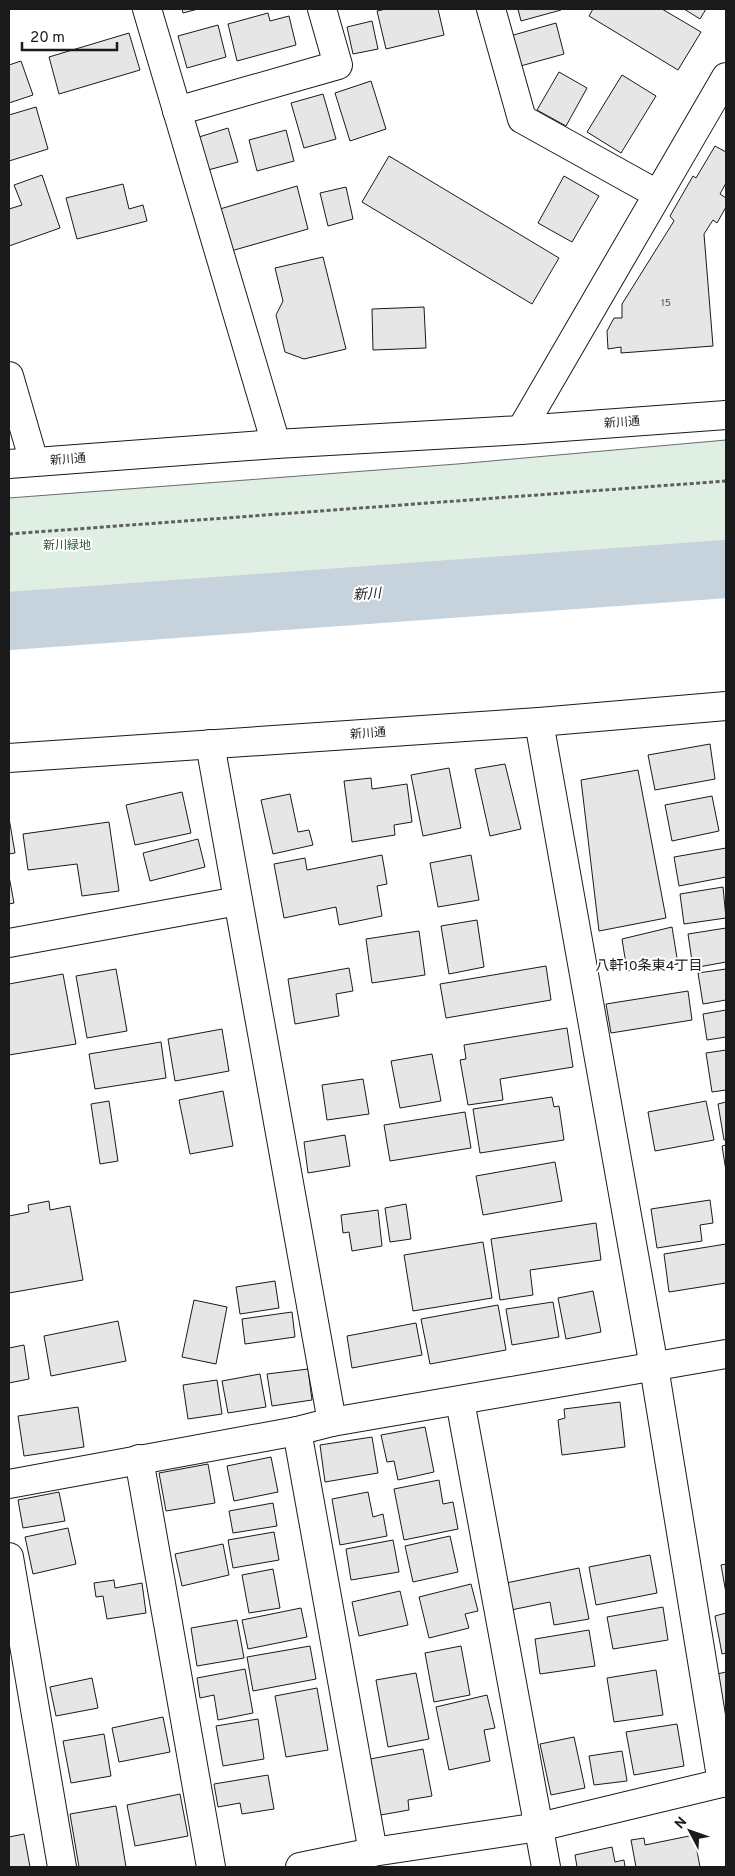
<svg xmlns="http://www.w3.org/2000/svg" width="735" height="1876" viewBox="0 0 735 1876" font-family="Overpass,'Noto Sans JP',sans-serif">
<style>
.green{fill:#e0efe3;stroke:#6a6a6a}
.lines{fill:none;stroke-linecap:round;stroke-linejoin:round}
.river{stroke:#c6d2dc;stroke-width:58}
.building{fill:#e6e6e6;stroke:#1a1a1a}
.minor-casing{stroke:#1a1a1a;stroke-width:30}
.tertiary-casing{stroke:#1a1a1a;stroke-width:30}
.path{stroke:#5f5f5f;stroke-width:3;stroke-dasharray:4 2.5;stroke-linecap:butt}
.minor{stroke:#fff;stroke-width:28}
.tertiary{stroke:#fff;stroke-width:28}
.labels{text-anchor:middle;dominant-baseline:central;stroke-width:4;stroke-linejoin:round;paint-order:stroke}
.number-label{font-size:10px;fill:#4d4d4d}
.street-label{font-size:12px;fill:#1a1a1a;stroke:#fff}
.park-label{font-size:12px;fill:#2b5a34;stroke:#fff}
.water-label{font-size:14px;font-style:italic;fill:#1a1a1a;stroke:#fff}
.neighbourhood-label{font-size:14px;fill:#1a1a1a;stroke:#fff}
</style>
<rect width="100%" height="100%" fill="#fff"/>
<polygon class="green" points="726,440 726,542 425,570 9,604 9,498 457,464"/>
<g class="lines">
<polyline class="river" points="9,621 726,569"/>
</g>
<g class="building">
<polygon points="182,9 198,9 183,13"/>
<polygon points="386,9 438,9 444,35 386,49 377,11"/>
<polygon points="518,9 561,9 561,10 521,21"/>
<polygon points="593,9 662,9 701,32 678,70 589,16"/>
<polygon points="684,9 706,9 700,19"/>
<polygon points="268,13 270,21 289,16 296,45 237,61 228,24"/>
<polygon points="372,21 378,49 353,54 347,27"/>
<polygon points="556,23 564,54 517,67 510,36"/>
<polygon points="218,25 226,57 187,68 178,36"/>
<polygon points="129,33 140,70 59,94 49,57"/>
<polygon points="21,61 33,95 9,103 9,65"/>
<polygon points="559,72 587,88 566,126 537,110"/>
<polygon points="622,75 656,96 621,153 587,132"/>
<polygon points="371,81 386,129 350,141 335,93"/>
<polygon points="323,94 336,139 304,148 291,103"/>
<polygon points="36,107 48,149 9,161 9,115"/>
<polygon points="228,128 238,162 208,170 199,137"/>
<polygon points="286,130 294,161 257,171 249,140"/>
<polygon points="715,146 726,152 726,183 720,194 726,198 726,207 717,223 713,220 704,234 713,346 621,353 621,347 608,349 607,331 614,318 622,318 622,304 674,221 670,216 693,176 696,178"/>
<polygon points="389,156 559,258 532,304 362,202"/>
<polygon points="42,175 60,228 9,246 9,209 22,205 14,185"/>
<polygon points="564,176 599,196 572,242 538,223"/>
<polygon points="123,184 129,209 143,205 147,221 77,239 66,198"/>
<polygon points="297,186 308,229 231,251 220,209"/>
<polygon points="346,187 353,219 328,226 320,193"/>
<polygon points="323,257 346,349 304,359 285,352 276,315 283,301 275,268"/>
<polygon points="424,307 426,348 373,350 372,309"/>
<polygon points="710,744 715,779 655,790 648,755"/>
<polygon points="505,764 521,829 490,836 475,769"/>
<polygon points="449,768 461,828 423,836 411,775"/>
<polygon points="638,770 666,918 599,931 581,780"/>
<polygon points="371,778 372,789 407,784 412,822 394,825 395,835 352,842 344,781"/>
<polygon points="182,792 191,833 135,845 126,805"/>
<polygon points="290,794 298,832 309,830 313,845 273,854 261,800"/>
<polygon points="712,796 719,831 672,841 665,805"/>
<polygon points="9,818 15,853 9,854"/>
<polygon points="109,822 119,891 82,896 77,864 28,870 23,834"/>
<polygon points="198,839 205,867 150,881 143,853"/>
<polygon points="726,848 726,877 679,886 674,857"/>
<polygon points="382,855 387,884 377,886 382,916 339,925 336,907 284,918 274,864 305,858 307,870"/>
<polygon points="471,855 479,900 438,907 430,863"/>
<polygon points="9,876 14,903 9,904"/>
<polygon points="723,887 726,918 684,924 680,894"/>
<polygon points="477,920 484,967 449,974 441,926"/>
<polygon points="672,927 678,964 627,971 622,939"/>
<polygon points="726,928 726,962 693,968 688,934"/>
<polygon points="419,931 425,975 372,983 366,939"/>
<polygon points="546,966 551,1000 446,1018 440,984"/>
<polygon points="349,968 353,991 336,994 339,1016 295,1024 288,979"/>
<polygon points="116,969 127,1031 87,1038 76,976"/>
<polygon points="726,969 726,1000 703,1004 698,973"/>
<polygon points="63,974 76,1044 9,1055 9,984"/>
<polygon points="688,991 692,1020 611,1033 606,1004"/>
<polygon points="726,1010 726,1037 707,1040 703,1014"/>
<polygon points="567,1028 573,1067 500,1079 503,1100 468,1105 460,1060 466,1059 464,1045"/>
<polygon points="222,1029 229,1071 175,1081 168,1039"/>
<polygon points="161,1042 166,1078 95,1089 89,1054"/>
<polygon points="726,1050 726,1090 712,1092 706,1053"/>
<polygon points="432,1054 441,1101 400,1108 391,1061"/>
<polygon points="363,1079 369,1114 327,1120 322,1085"/>
<polygon points="223,1091 233,1146 190,1154 179,1100"/>
<polygon points="552,1097 554,1107 559,1106 564,1140 480,1153 473,1109"/>
<polygon points="109,1101 118,1161 100,1164 91,1104"/>
<polygon points="706,1101 714,1140 655,1151 648,1112"/>
<polygon points="726,1102 726,1140 724,1140 718,1104"/>
<polygon points="465,1112 471,1148 390,1161 384,1125"/>
<polygon points="345,1135 350,1166 308,1173 304,1142"/>
<polygon points="726,1145 726,1171 722,1146"/>
<polygon points="555,1162 562,1201 483,1215 476,1176"/>
<polygon points="710,1200 713,1223 700,1225 702,1241 657,1248 651,1209"/>
<polygon points="49,1201 50,1210 70,1206 83,1280 9,1293 9,1216 29,1212 28,1205"/>
<polygon points="406,1204 411,1239 390,1242 385,1208"/>
<polygon points="378,1210 382,1246 352,1251 349,1232 343,1233 341,1215"/>
<polygon points="596,1223 601,1260 530,1270 533,1295 500,1300 491,1239"/>
<polygon points="483,1242 492,1298 413,1311 404,1255"/>
<polygon points="726,1244 726,1283 669,1292 664,1254"/>
<polygon points="275,1281 279,1308 240,1314 236,1287"/>
<polygon points="593,1291 601,1332 566,1339 558,1298"/>
<polygon points="194,1300 227,1307 216,1364 182,1357"/>
<polygon points="553,1302 559,1337 512,1345 506,1309"/>
<polygon points="498,1305 506,1350 430,1364 421,1319"/>
<polygon points="292,1312 295,1337 245,1344 242,1319"/>
<polygon points="118,1321 126,1361 51,1376 44,1336"/>
<polygon points="416,1323 422,1355 352,1368 347,1336"/>
<polygon points="24,1345 29,1379 9,1383 9,1348"/>
<polygon points="308,1369 312,1400 272,1406 267,1374"/>
<polygon points="260,1374 266,1407 228,1413 222,1381"/>
<polygon points="217,1380 222,1414 188,1419 183,1385"/>
<polygon points="620,1402 625,1447 562,1455 558,1420 565,1418 564,1409"/>
<polygon points="78,1407 84,1447 24,1456 18,1416"/>
<polygon points="425,1427 434,1472 398,1480 394,1461 387,1462 381,1435"/>
<polygon points="372,1437 378,1473 325,1482 320,1445"/>
<polygon points="271,1457 278,1492 234,1501 227,1466"/>
<polygon points="208,1464 215,1503 166,1511 159,1473"/>
<polygon points="439,1480 443,1504 453,1502 458,1529 404,1540 394,1489"/>
<polygon points="59,1492 65,1521 23,1528 18,1500"/>
<polygon points="368,1492 373,1517 383,1514 387,1536 340,1545 332,1499"/>
<polygon points="273,1503 277,1526 233,1533 229,1511"/>
<polygon points="68,1528 76,1564 33,1574 25,1537"/>
<polygon points="274,1532 279,1560 233,1568 228,1540"/>
<polygon points="450,1536 458,1572 413,1582 405,1546"/>
<polygon points="393,1540 399,1572 351,1580 346,1549"/>
<polygon points="223,1544 229,1575 182,1586 175,1554"/>
<polygon points="650,1555 657,1593 596,1605 589,1567"/>
<polygon points="726,1564 726,1593 721,1565"/>
<polygon points="579,1568 589,1619 554,1625 550,1602 511,1610 506,1583"/>
<polygon points="273,1569 280,1608 249,1613 242,1575"/>
<polygon points="114,1580 115,1588 142,1583 146,1613 107,1619 103,1596 96,1597 94,1583"/>
<polygon points="471,1584 478,1611 465,1614 469,1628 429,1638 419,1597"/>
<polygon points="400,1591 408,1625 359,1636 352,1602"/>
<polygon points="663,1607 668,1640 613,1649 607,1617"/>
<polygon points="301,1608 307,1637 248,1649 242,1620"/>
<polygon points="726,1613 726,1653 722,1654 715,1616"/>
<polygon points="237,1620 244,1658 197,1666 191,1628"/>
<polygon points="589,1630 595,1666 540,1674 535,1639"/>
<polygon points="310,1646 316,1679 253,1691 247,1657"/>
<polygon points="461,1646 470,1695 434,1702 425,1653"/>
<polygon points="245,1669 253,1713 218,1720 214,1695 200,1698 197,1678"/>
<polygon points="656,1670 663,1715 614,1722 607,1678"/>
<polygon points="726,1672 726,1726 717,1674"/>
<polygon points="416,1673 429,1739 388,1747 376,1680"/>
<polygon points="92,1678 98,1708 56,1716 50,1687"/>
<polygon points="317,1688 328,1750 286,1757 275,1696"/>
<polygon points="487,1695 495,1728 484,1730 490,1761 449,1770 436,1707"/>
<polygon points="163,1717 170,1752 119,1762 112,1728"/>
<polygon points="258,1719 264,1759 223,1766 216,1726"/>
<polygon points="677,1724 684,1766 634,1775 626,1732"/>
<polygon points="104,1734 111,1776 71,1783 63,1741"/>
<polygon points="574,1737 585,1788 551,1795 540,1744"/>
<polygon points="423,1749 432,1796 408,1800 409,1810 375,1816 365,1760"/>
<polygon points="622,1751 627,1781 594,1785 589,1756"/>
<polygon points="268,1775 274,1809 242,1814 240,1803 218,1807 214,1784"/>
<polygon points="180,1794 188,1836 135,1846 127,1805"/>
<polygon points="116,1806 126,1867 79,1867 70,1814"/>
<polygon points="24,1834 30,1867 9,1867 9,1837"/>
<polygon points="694,1835 700,1867 636,1867 631,1840 644,1838 645,1845"/>
<polygon points="612,1847 615,1862 624,1860 625,1867 577,1867 575,1855"/>
</g>
<g class="lines">
<defs>
<g id="minor">
<polyline points="147,9 276,444"/>
<polyline points="491,9 522,119 657,194"/>
<polyline points="177,111 338,65 322,9"/>
<polyline points="9,376 34,462"/>
<polyline points="521,430 726,77"/>
<polyline points="539,722 654,1367 722,1783"/>
<polyline points="210,744 332,1422"/>
<polyline points="9,943 238,901"/>
<polyline points="460,1401 546,1867"/>
<polyline points="297,1431 373,1852"/>
<polyline points="139,1459 211,1867"/>
<polyline points="9,1484 297,1431 332,1422 726,1354"/>
<polyline points="9,1557 62,1867"/>
<polyline points="300,1867 373,1852 539,1827 726,1782"/>
</g>
<g id="tertiary">
<polyline points="9,464 276,444 521,430 726,415"/>
<polyline points="9,758 539,722 726,706"/>
</g>
</defs>
<use href="#minor" class="minor-casing"/>
<use href="#tertiary" class="tertiary-casing"/>
<polyline class="path" points="9,534 726,481"/>
<use href="#minor" class="minor"/>
<use href="#tertiary" class="tertiary"/>
</g>
<g class="labels">
<g class="number-label">
<text x="666" y="303">15</text>
</g>
<g class="street-label">
<text transform="translate(622 423) rotate(-4)">新川通</text>
<text transform="translate(68 460) rotate(-4)">新川通</text>
<text transform="translate(368 734) rotate(-4)">新川通</text>
</g>
<g class="park-label">
<text x="67" y="546">新川緑地</text>
</g>
<g class="water-label">
<text transform="translate(367 595) rotate(-4)">新川</text>
</g>
<g class="neighbourhood-label">
<text x="649" y="966">八軒10条東4丁目</text>
</g>
</g>
<rect width="735" height="1876" fill="none" stroke="#1a1a1a" stroke-width="20"/>
<g transform="translate(690 1831) rotate(311)" stroke="#ffffff" stroke-width="4" paint-order="stroke">
<path d="M0-4L9 19L0 12L-9 19Z" fill="#1a1a1a"/>
<text y="-8" font-size="14" font-weight="bold" text-anchor="middle" fill="#1a1a1a">N</text>
</g>
<path d="M22 42v8h95v-8" fill="none" stroke="#1a1a1a" stroke-width="2.5"/>
<text x="30" y="42" font-size="15" fill="#1a1a1a" stroke="#ffffff" stroke-width="4" paint-order="stroke">20 m</text>
</svg>
